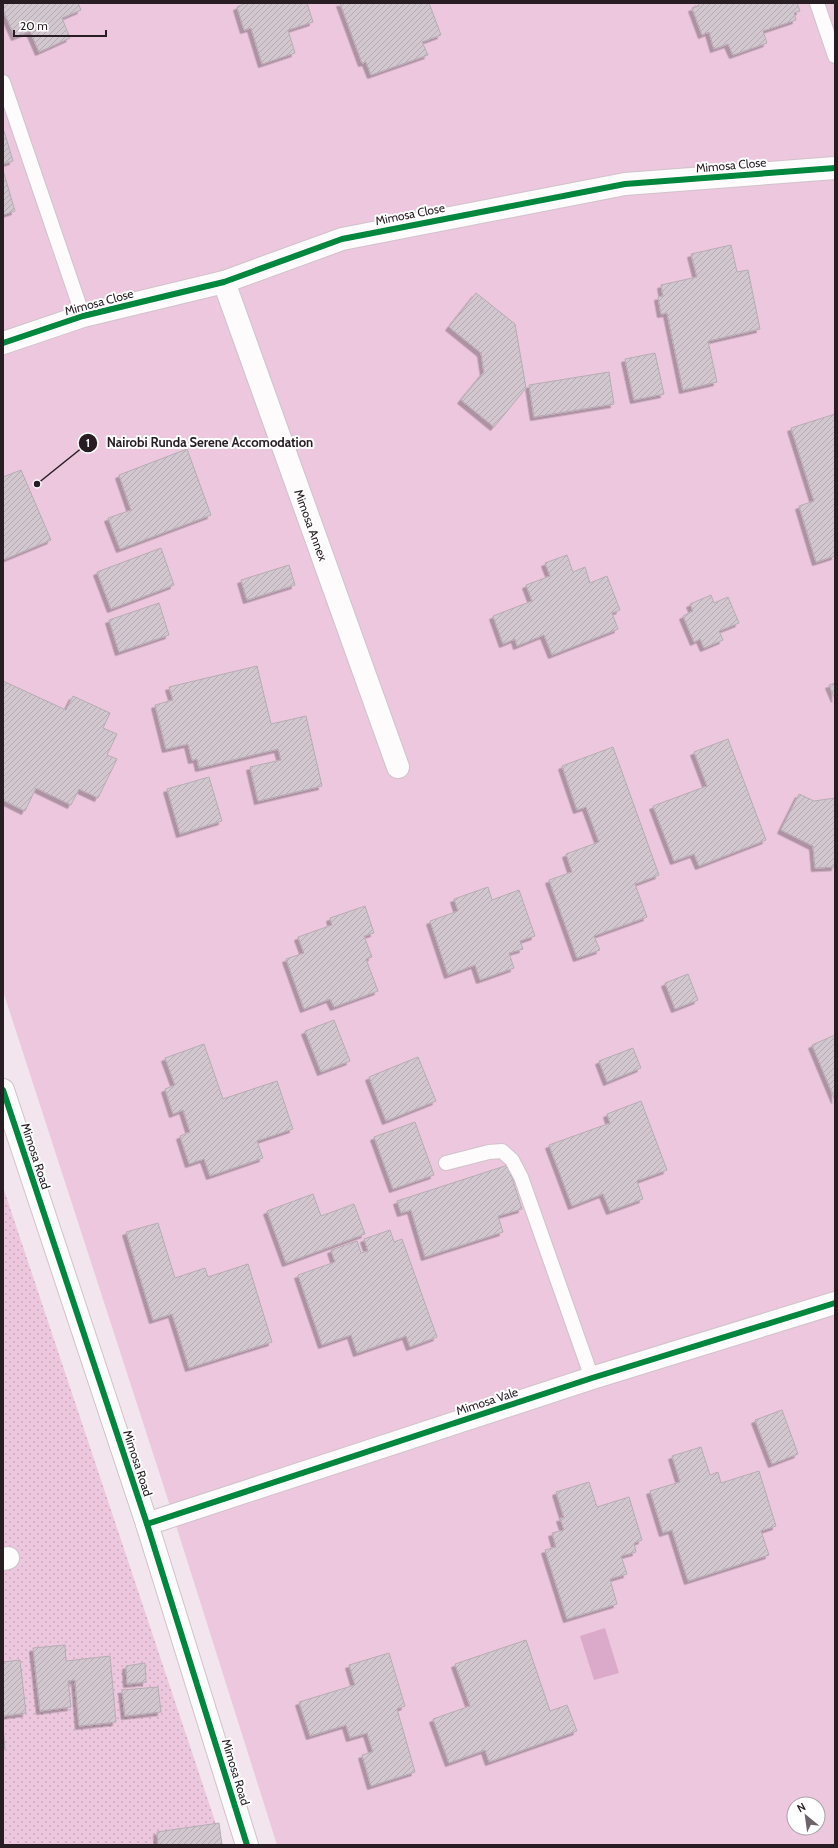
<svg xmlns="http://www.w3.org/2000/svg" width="838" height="1848" viewBox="0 0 838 1848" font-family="Cabin,sans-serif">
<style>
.grass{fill:url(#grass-dots)}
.garden{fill:#ecc7de;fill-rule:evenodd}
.water{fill:#dbaaca}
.building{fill:url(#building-hatch);stroke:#b7acb3;filter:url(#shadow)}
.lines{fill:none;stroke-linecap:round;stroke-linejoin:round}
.service-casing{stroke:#cfc3ca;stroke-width:16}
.minor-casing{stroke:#cfc3ca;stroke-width:24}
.service{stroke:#fdfbfc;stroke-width:14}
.minor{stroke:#fdfbfc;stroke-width:22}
.cycleway-casing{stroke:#fff;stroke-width:8}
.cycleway{stroke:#00873e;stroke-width:6}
.labels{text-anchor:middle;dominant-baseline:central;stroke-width:4;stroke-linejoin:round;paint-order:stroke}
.street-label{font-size:12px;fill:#271d23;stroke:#fff}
.leader{fill:none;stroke:#271d23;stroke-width:1.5}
.callout-dot{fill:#271d23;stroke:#fff;stroke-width:1.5}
.mark-label{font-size:12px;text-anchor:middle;font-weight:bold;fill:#fff}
.callout-label{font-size:13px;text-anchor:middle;font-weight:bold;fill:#271d23;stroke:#fff;stroke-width:4;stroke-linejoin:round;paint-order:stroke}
</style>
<defs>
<pattern id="grass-dots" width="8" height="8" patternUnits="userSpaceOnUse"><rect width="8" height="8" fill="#ecc7de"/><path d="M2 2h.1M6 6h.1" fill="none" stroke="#caaabe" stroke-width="1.8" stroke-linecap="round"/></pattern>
<pattern id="building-hatch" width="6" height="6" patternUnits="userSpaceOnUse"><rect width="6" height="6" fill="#d2c7ce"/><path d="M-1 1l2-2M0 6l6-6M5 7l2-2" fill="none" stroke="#b4aab1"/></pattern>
<filter id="shadow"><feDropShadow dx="-3.5" dy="3.5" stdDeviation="0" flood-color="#0004"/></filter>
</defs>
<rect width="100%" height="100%" fill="#f3e5ee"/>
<polygon class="grass" points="3,1187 223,1845 3,1845"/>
<path class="garden" d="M3 3H835V1845H277L162 1481 3 991ZM794 1804H818V1828H794Z"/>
<polygon class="water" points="605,1628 619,1673 594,1680 580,1636"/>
<g class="building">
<polygon points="3,3 78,3 81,10 62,18 70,38 39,52 30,31 15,37 3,10"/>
<polygon points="243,3 307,3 313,22 288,30 295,53 262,64 251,28 244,30 237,7 244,4"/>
<polygon points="340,3 429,3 441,35 422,42 428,55 371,75 366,62 362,63"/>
<polygon points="698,3 797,3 800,11 794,13 796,20 763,31 767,43 733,55 728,44 714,49 709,32 702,35 692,8 699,6"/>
<polygon points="4,131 13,161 3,164 3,132"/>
<polygon points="3,170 15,211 3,215"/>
<polygon points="731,245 737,272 748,270 760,329 708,341 717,382 683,390 667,313 661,314 658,297 663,296 661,285 697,277 691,254"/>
<polygon points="476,293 515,324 526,388 494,427 461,400 484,372 481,353 449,327"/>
<polygon points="655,353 664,394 634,400 625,359"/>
<polygon points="609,372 614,404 534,417 529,385"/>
<polygon points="835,414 835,556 816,562 799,506 814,501 791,428"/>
<polygon points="187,449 211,515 120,549 108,518 131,510 119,475"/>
<polygon points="21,470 51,540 3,560 3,477"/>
<polygon points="161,548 174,585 111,609 97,572"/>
<polygon points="567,555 573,572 585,567 590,583 607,576 620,610 612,613 618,629 552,655 544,635 517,646 515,639 503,644 493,616 532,601 526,585 550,576 545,563"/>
<polygon points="289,565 295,585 247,600 241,580"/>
<polygon points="711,595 714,603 728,597 739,623 719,631 723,640 704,648 700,639 694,642 683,616 693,611 690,604"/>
<polygon points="159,603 169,635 119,652 109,620"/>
<polygon points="257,666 271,724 306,716 322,786 258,801 250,767 281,760 278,749 199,768 197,759 192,760 188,744 166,749 155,705 173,700 169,687"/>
<polygon points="3,681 66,710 73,696 110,713 103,728 117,734 107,755 117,759 98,798 79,789 71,805 36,788 25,811 3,800"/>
<polygon points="835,683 835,699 829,685"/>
<polygon points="728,739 766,840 699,866 694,854 674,861 653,806 707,786 694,752"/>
<polygon points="613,747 659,875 635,884 647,917 594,936 600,950 577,958 549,880 572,872 566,854 599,842 586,807 577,810 562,766"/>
<polygon points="209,777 222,821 180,834 167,789"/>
<polygon points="799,794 814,801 835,798 835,867 815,868 813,846 781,830"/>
<polygon points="488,887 492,900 519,890 535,936 520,941 523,949 509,953 514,968 480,980 475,965 448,975 430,921 458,911 454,899"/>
<polygon points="365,906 374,933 364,936 372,957 366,959 378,991 334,1007 330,999 304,1009 286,959 304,953 298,937 332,925 330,918"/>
<polygon points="688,974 698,1000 675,1009 665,983"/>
<polygon points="334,1020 350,1061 321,1072 305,1031"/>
<polygon points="835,1035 835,1100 812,1045"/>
<polygon points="204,1044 223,1099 277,1081 293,1129 257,1141 263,1158 210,1176 204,1159 189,1164 180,1136 190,1132 183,1110 173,1114 165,1089 175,1085 165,1058"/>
<polygon points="633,1048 641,1068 607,1082 599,1061"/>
<polygon points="418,1057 436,1101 386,1121 369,1077"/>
<polygon points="641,1101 667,1170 637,1181 643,1199 610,1211 603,1194 572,1206 549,1145 610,1123 607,1114"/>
<polygon points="415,1122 434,1175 393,1189 374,1137"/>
<polygon points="508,1165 522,1209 498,1216 503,1232 425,1257 411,1210 401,1213 397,1201"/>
<polygon points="313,1194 321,1216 354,1204 365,1234 286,1263 267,1211"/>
<polygon points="158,1223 175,1278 205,1268 208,1277 248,1264 272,1342 189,1368 172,1314 153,1320 126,1232"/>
<polygon points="390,1230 394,1242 402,1239 437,1337 410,1347 406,1336 357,1353 351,1335 322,1345 298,1275 335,1262 331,1250 357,1241 361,1253 368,1251 364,1239"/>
<polygon points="782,1410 798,1454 772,1464 755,1420"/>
<polygon points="701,1447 710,1475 718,1472 721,1483 759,1471 776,1526 761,1531 769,1555 688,1581 672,1530 663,1533 650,1491 680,1482 672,1456"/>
<polygon points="589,1482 597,1507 629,1497 642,1540 634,1543 636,1552 621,1556 627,1574 610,1579 617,1604 567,1619 545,1550 556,1547 552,1533 564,1530 560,1518 564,1518 556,1492"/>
<polygon points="526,1640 550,1711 567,1705 577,1731 489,1762 485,1750 449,1763 433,1719 470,1706 455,1664"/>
<polygon points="65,1645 66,1661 110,1656 116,1722 79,1726 75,1680 68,1681 71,1707 40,1711 33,1648"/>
<polygon points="389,1653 405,1706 397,1709 415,1772 371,1786 362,1755 373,1752 367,1733 350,1738 346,1725 310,1736 299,1702 355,1685 349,1665"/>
<polygon points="20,1660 26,1713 3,1716 3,1662"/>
<polygon points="145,1663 146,1682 127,1684 126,1666"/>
<polygon points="158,1687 161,1712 125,1716 122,1690"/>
<polygon points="3,1725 5,1749 3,1749"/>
<polygon points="219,1823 222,1845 158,1845 157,1832"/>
</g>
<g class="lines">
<defs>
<g id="service">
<polyline points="817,3 835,56"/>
<polyline points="3,82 83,316"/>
<polyline points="446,1163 489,1152 502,1151 512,1160 521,1177 592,1378"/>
</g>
<g id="minor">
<polyline points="224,282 398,767"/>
<polyline points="3,343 83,316 224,282 342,239 625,184 835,168"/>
<polyline points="3,1090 147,1524 247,1845"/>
<polyline points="147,1524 592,1378 835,1303"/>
<polyline points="3,1559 8,1558"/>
</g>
</defs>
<use href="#service" class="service-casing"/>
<use href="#minor" class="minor-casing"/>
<use href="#service" class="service"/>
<use href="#minor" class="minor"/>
<defs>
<g id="cycleway">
<polyline points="3,343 83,316 224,282 342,239 625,184 835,168"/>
<polyline points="3,1090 147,1524 247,1845"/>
<polyline points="147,1524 592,1378 835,1303"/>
</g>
</defs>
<use href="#cycleway" class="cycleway-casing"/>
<use href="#cycleway" class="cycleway"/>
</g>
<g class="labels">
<g class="street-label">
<text transform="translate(731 165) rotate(-5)">Mimosa Close</text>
<text transform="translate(410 214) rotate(-11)">Mimosa Close</text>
<text transform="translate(99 302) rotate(-15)">Mimosa Close</text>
<text transform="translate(311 525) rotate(70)">Mimosa Annex</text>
<text transform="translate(36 1156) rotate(72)">Mimosa Road</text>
<text transform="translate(487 1401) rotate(-18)">Mimosa Vale</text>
<text transform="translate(138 1463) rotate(72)">Mimosa Road</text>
<text transform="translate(236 1772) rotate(73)">Mimosa Road</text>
</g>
</g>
<path class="leader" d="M37 484L88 443"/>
<g class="callout-dot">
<circle cx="37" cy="484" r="4"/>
<circle cx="88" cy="443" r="10"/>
</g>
<g class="mark-label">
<text x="88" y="447">1</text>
</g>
<g class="callout-label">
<text x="210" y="447">Nairobi Runda Serene Accomodation</text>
</g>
<rect width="838" height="1848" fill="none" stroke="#271d23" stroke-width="8"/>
<g transform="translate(806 1816) rotate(331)"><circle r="19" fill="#ffffff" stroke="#a9a5a7"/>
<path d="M0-3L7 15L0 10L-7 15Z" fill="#6e636a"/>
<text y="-6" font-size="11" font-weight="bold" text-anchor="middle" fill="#271d23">N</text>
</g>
<path d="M14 30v6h92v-6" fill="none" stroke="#271d23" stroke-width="2"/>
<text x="20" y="30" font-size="12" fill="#271d23" stroke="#ffffff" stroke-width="3" paint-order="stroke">20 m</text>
</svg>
